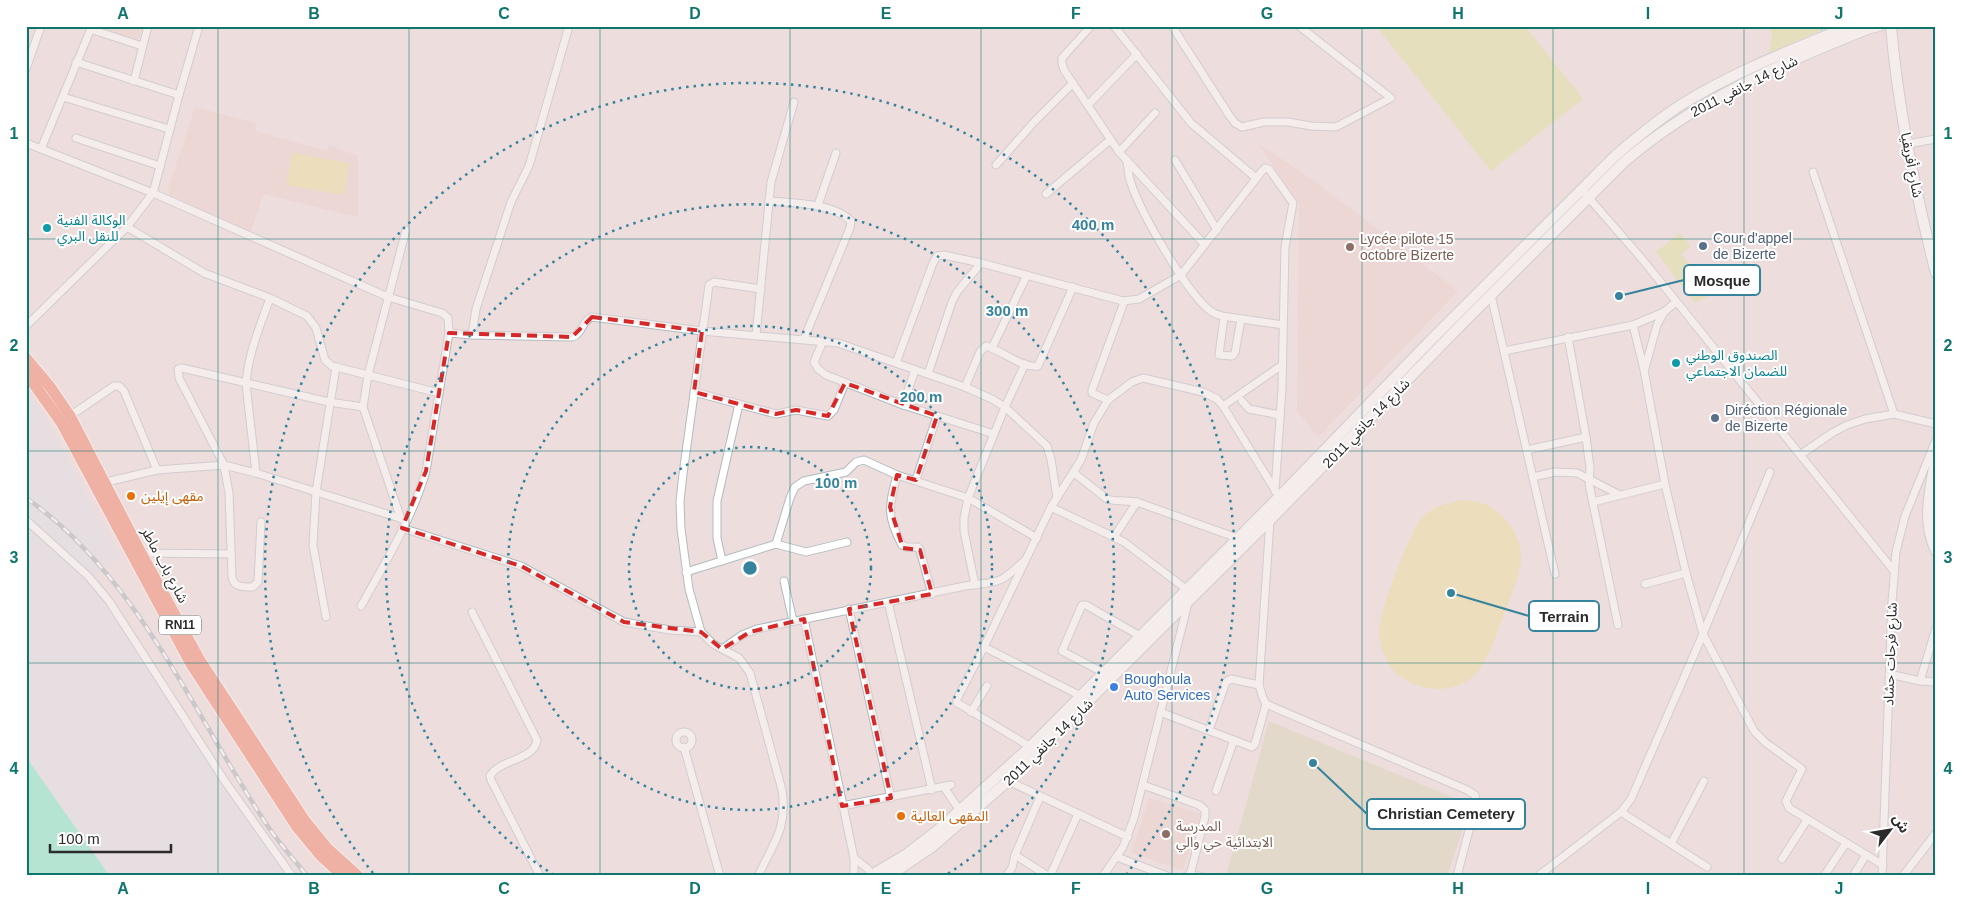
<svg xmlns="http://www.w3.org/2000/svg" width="1962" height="902" viewBox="0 0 1962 902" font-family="Arial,'Noto Sans Arabic',sans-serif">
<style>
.industrial{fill:#dee0e5}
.education{fill:#eed0cd}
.green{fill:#dce39a}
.cemetery{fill:#d7d5b4}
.pitch{fill:#eade96}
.water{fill:#71eec8}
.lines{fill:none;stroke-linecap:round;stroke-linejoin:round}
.stream{stroke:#71eec8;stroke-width:2.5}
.street-casing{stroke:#b1bbbf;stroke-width:9}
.secondary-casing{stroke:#b1bbbf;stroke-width:12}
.primary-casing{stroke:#fff;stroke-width:13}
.street{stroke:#fff;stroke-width:7}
.secondary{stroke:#fff;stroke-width:10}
.primary{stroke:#f07c5f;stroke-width:11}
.rail-casing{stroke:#a0afb5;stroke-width:4.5}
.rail{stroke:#fff;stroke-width:2.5;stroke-dasharray:8;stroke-linecap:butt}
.marked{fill:none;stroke:#d62828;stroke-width:4;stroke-dasharray:10 6;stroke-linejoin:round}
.grid{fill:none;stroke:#0f766e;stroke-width:1;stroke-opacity:0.55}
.ring{fill:none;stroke:#35839c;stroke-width:2.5;stroke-dasharray:2.5 5}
.culture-dot{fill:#0f9aa8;stroke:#fff;stroke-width:2}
.service-dot{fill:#5c6f8a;stroke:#fff;stroke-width:2}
.education-dot{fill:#8d6e63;stroke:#fff;stroke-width:2}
.food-dot{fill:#e8710a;stroke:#fff;stroke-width:2}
.shop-dot{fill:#3f7fe0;stroke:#fff;stroke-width:2}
.labels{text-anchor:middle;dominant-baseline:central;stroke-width:4;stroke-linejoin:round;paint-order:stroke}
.shield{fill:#fff;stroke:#6b6b6b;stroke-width:1}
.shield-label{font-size:12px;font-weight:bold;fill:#2b2b2b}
.street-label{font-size:14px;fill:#2b2b2b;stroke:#fff}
.culture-label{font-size:14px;fill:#0d838f;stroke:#fff;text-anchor:start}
.service-label{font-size:14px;fill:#4e5e75;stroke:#fff;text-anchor:start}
.education-label{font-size:14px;fill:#785e54;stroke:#fff;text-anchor:start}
.food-label{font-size:14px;fill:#c56008;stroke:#fff;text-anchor:start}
.shop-label{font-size:14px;fill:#366cbe;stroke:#fff;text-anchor:start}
.centre{fill:#35839c;stroke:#fff;stroke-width:2.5}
.ring-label{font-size:15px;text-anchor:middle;font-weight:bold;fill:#35839c;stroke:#fff;stroke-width:4;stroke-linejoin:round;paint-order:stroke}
.leader{fill:none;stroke:#35839c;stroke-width:2}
.callout-dot{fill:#35839c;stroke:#fff;stroke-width:2}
.callout{fill:#fff;stroke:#35839c;stroke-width:2}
.callout-label{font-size:15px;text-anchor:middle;font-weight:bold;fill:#2b2b2b}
.neatline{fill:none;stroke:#0f766e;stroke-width:2}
.grid-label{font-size:16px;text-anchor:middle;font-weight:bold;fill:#0f766e}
</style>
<rect width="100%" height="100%" fill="#eddddd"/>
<polygon class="industrial" points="26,388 50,426 120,558 94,575 119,608 209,754 294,876 110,876 26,757"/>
<g class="education">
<polygon points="100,26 143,26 136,46 99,30"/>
<polygon points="195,107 256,123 255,131 327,151 329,145 358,156 358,217 263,194 251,232 170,195 168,189"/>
<polygon points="1258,143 1316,182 1458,291 1318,437 1297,411 1299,204"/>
<polygon points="1149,798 1201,814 1183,870 1131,853"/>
</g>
<g class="green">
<polygon points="1376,26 1525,26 1583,99 1491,171"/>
<polygon points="1769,26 1820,26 1822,30 1769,53 1772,36"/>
<polygon points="1680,233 1691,247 1681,254 1698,277 1708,270 1718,283 1746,262 1754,273 1695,303 1656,252"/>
</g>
<polygon class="cemetery" points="1269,721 1471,805 1447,876 1226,876"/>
<g class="pitch">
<polygon points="292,153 349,163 344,195 286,185"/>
<path d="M1463 500C1470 501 1479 502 1485 504 1505 513 1522 536 1521 558 1520 577 1510 597 1504 615 1496 634 1491 654 1479 670 1460 696 1419 693 1397 674 1387 665 1380 648 1379 634 1378 614 1409 533 1422 518 1433 506 1448 503 1463 500Z"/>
</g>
<polygon class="water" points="26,757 107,872 110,876 26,876"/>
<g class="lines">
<polyline class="stream" points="1820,26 1822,30"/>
<defs>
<g id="street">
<polyline points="1091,26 1062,58 1062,63 1064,70 1119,152 1205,245"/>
<polyline points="1114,26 1191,123 1256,178"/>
<polyline points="1172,26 1229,115 1235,123 1242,127 1264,122 1288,122 1311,126 1336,127 1391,98 1299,26"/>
<polyline points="90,29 142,46"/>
<polyline points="76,62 179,95"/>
<polyline points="26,69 41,26"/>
<polyline points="134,81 148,26"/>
<polyline points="63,97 169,129"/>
<polyline points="1088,105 1137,54"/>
<polyline points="76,138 160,166"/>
<polyline points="26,143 153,193 388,297 442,313 448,318 449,333"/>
<polyline points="1907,144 1936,139"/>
<polyline points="41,149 92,26"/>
<polyline points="1119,152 1155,113"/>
<path d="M1127 160C1128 168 1128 176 1131 183 1140 211 1188 296 1212 312 1215 314 1219 315 1222 316L1283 325"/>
<polyline points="1175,160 1217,230"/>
<polyline points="996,165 1034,122 1073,83"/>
<polyline points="1813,172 1894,414"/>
<polyline points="1582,190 1642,259 1894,571"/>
<polyline points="1046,194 1110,140"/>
<path d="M769 201C792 203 834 203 851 221L850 228 804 339"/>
<polyline points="818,205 836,153"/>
<polyline points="127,227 204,273 270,298 307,316 316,328 325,360 332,366 439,393"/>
<polyline points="1491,295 1555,574"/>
<polyline points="1224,317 1219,355 1232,356 1235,353 1241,319"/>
<polyline points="1633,325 1644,370 1665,484 1686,573 1703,634 1754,731 1766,743 1802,769 1786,801 1789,808 1883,865"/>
<polyline points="26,326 127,227 153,193 179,95 199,26"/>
<polyline points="472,335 476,309 511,202 529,166 569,26"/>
<polyline points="756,335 771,182 794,102"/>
<polyline points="1568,337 1586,437 1590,468 1589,484 1618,625"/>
<polyline points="823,341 814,362 818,369 826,375 903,405 994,434"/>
<polyline points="992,348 1027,275"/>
<polyline points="1504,351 1633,325 1664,312 1676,302"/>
<polyline points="896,363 933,263 937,256 944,255 981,263 1123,301 1139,299 1181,275 1262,171 1265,168 1269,169 1293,203 1285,247 1282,388 1275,491"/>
<polyline points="1645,368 1657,325 1664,312"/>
<polyline points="928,374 952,302 957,292 981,263"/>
<path d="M965 387 980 352 986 346C1001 350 1023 369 1038 366L1073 287"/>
<polyline points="694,392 776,414 796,410 828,416 834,410 845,383"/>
<polyline points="1108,400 1092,393 1092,390 1123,305 1123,301"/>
<polyline points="1242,401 1249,409 1280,415"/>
<polyline points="903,405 915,370"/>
<polyline points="1223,406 1282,365"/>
<polyline points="67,418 114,386 119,386 124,391 157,470"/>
<polyline points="1527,450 1586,437"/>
<polyline points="1800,455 1832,433 1847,425 1865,419 1894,414 1936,424"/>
<path d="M256 473 246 384C248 354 260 326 270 298"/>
<path d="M1074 473 1107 499C1117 502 1126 500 1137 502L1240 539"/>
<path d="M897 475C889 506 886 515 902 545L907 547H918L920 550 932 594"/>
<polyline points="1533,477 1555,472 1577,473 1620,495"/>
<polyline points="916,480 937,416"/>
<polyline points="102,483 157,470 224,465 256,473 406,520"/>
<polyline points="1593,502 1665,484"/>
<polyline points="1051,507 1124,542 1186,589"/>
<polyline points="401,519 363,407 368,375 406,230"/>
<polyline points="26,520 88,576 109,601 224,780 292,876"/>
<polyline points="1270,520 1259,685 1263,698 1266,704 1467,790 1475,795 1476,804 1457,876"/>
<path d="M261 522 258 582 253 587C243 587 234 588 232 577L229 493 224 465 179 378 178 369 182 368 329 402 363 407"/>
<polyline points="402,528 521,566 624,622 670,630 701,632"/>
<polyline points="1114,537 1137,502"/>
<polyline points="776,544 790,498 795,487 804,481 846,472 856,462 864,460 897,475 968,498 1037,538"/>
<polyline points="141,553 231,554"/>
<polyline points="722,561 717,538 717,501 739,404"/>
<polyline points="686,572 776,544 806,552 847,542"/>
<polyline points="784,581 793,621"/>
<polyline points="1645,584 1686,573"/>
<polyline points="975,585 964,531 964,518 968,498 1005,407 1025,364"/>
<polyline points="888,602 932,790"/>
<path d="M361 606C385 563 412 519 426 471L449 333 472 335 572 337C583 334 581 321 592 317L702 331 838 343 965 387 992 399 1005 407 1047 446 1051 459 1057 498"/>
<polyline points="849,609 891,798"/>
<path d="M472 612 537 740C534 761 499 759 490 776L491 780 540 876"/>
<polyline points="326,617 313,545 316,492 336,367"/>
<polyline points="804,619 854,858 854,876"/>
<polyline points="984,647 1081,696"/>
<path d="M722 649 742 635 757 629 965 586C998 581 998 586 1024 561"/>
<polyline points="1104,673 1062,651 1082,605 1086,605 1140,636"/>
<polyline points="1889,674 1920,681 1936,682"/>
<polyline points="1920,681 1936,628"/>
<polyline points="971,712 987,686"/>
<polyline points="1160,712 1252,747 1255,744 1266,704"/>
<polyline points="1209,730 1226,682 1231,679 1259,685"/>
<circle cx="684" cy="740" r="8"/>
<polyline points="684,747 720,876"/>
<polyline points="1034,749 961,705 957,703 957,699 984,647 1051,507 1081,460 1094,423 1108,400 1132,382 1143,378 1203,392 1217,399 1223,406 1275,490"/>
<polyline points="1008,781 1128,837"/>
<polyline points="1143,785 1199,805 1205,810 1205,817 1190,875"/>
<polyline points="944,787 960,811"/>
<polyline points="1216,791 1234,740"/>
<polyline points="1040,797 1015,855 1048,876"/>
<polyline points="842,806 951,785"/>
<polyline points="1621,812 1707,867"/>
<polyline points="1671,844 1704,781"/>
<polyline points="1117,857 1167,876"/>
<polyline points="854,858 868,869 873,876"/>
<polyline points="1782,859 1807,820"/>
<path d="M758 876C773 844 788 828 782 790L750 673 739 658 713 644 701 632 689 589 681 529 680 501 683 474 709 285 714 282 761 289"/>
<polyline points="1006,876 1012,868 1015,855"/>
<polyline points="1050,876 1078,814"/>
<polyline points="1103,876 1123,847 1134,818 1188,603"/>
<polyline points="1186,876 1200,876"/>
<polyline points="1538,876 1621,812 1631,799 1703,634 1770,472"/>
<polyline points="1824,876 1846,843"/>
<polyline points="1853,876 1866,855"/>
<polyline points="1882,876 1892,602 1896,552 1905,516 1936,440"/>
<polyline points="1903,876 1936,833"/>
</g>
<g id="secondary">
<path d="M1891 26C1898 109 1915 192 1936 273"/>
<path d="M1936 455C1931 489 1921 519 1936 551"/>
<path d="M870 876 907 854 938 830 1030 747 1285 491 1431 340 1615 156C1637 137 1660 118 1684 103 1736 71 1794 49 1850 26"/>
<path d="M889 876 933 846 1008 781 1270 520 1463 323 1624 162C1696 100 1782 63 1870 28L1879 26"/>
</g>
<g id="primary">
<polyline points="26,358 51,388 70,416 141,553 199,659 305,821 327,848 358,876"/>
<polyline points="26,373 61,422 191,664 297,827 321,856 343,876"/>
</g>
</defs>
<use href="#street" class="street-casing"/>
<use href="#secondary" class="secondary-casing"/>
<use href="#primary" class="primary-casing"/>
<use href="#street" class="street"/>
<use href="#secondary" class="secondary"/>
<use href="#primary" class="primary"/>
<defs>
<path id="rail" d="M26 498C135 573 194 714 265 822 277 841 293 858 307 876"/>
</defs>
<use href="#rail" class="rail-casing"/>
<use href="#rail" class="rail"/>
</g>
<path d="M0 0H1962V902H0ZM592 317 702 331 694 392 776 414 796 410 828 416 845 383 937 416 916 480 897 475 890 507 903 548 920 550 932 594 849 609 891 798 842 806 804 619 750 632 722 649 701 632 624 622 521 566 402 528 426 471 449 333 572 337Z" fill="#eddddd" fill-opacity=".55" fill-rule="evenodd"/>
<path class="marked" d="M592 317 702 331 694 392 776 414 796 410 828 416 845 383 937 416 916 480 897 475 890 507 903 548 920 550 932 594 849 609 891 798 842 806 804 619 750 632 722 649 701 632 624 622 521 566 402 528 426 471 449 333 572 337Z"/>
<path class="grid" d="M218 26V876M409 26V876M600 26V876M790 26V876M981 26V876M1172 26V876M1362 26V876M1553 26V876M1744 26V876M26 239H1936M26 451H1936M26 663H1936"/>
<g class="ring">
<circle cx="750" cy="568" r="121"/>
<circle cx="750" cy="568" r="242"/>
<path d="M554 875A364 364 0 1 1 946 875"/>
<path d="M373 873A485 485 0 1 1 1127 873"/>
</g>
<g class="culture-dot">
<circle cx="47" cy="228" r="5"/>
<circle cx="1676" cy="363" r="5"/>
</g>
<g class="service-dot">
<circle cx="1703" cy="246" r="5"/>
<circle cx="1715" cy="418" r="5"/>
</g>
<g class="education-dot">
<circle cx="1350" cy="247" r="5"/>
<circle cx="1166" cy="834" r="5"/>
</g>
<g class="food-dot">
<circle cx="131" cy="496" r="5"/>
<circle cx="901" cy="816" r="5"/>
</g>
<circle class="shop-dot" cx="1114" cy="687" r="5"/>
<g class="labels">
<rect class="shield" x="159" y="615.5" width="42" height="19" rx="4"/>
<g class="shield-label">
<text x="180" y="625">RN11</text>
</g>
<g class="street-label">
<text transform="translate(1744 86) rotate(-27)">شارع 14 جانفي 2011</text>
<text transform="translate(1912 165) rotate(79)">شارع أفريقيا</text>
<text transform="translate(1366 423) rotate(-46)">شارع 14 جانفي 2011</text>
<text transform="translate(165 565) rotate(62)">شارع باب ماطر</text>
<text transform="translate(1890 654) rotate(-88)">شارع فرحات حشاد</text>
<text transform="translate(1048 742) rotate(-44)">شارع 14 جانفي 2011</text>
</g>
<g class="culture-label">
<text x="57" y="220">الوكالة الفنية<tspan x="57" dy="16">للنقل البري</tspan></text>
<text x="1686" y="355">الصندوق الوطني<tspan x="1686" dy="16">للضمان الاجتماعي</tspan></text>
</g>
<g class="service-label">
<text x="1713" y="238">Cour d'appel<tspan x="1713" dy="16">de Bizerte</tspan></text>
<text x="1725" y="410">Diréction Régionale<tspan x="1725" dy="16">de Bizerte</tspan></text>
</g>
<g class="education-label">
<text x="1360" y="239">Lycée pilote 15<tspan x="1360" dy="16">octobre Bizerte</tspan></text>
<text x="1176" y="826">المدرسة<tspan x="1176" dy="16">الابتدائية حي والي</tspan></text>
</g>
<g class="food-label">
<text x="141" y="496">مقهى إيلين</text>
<text x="911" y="816">المقهى العالية</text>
</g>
<g class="shop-label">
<text x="1124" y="679">Boughoula<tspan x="1124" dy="16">Auto Services</tspan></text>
</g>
</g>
<circle cx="750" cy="568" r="8" class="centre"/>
<g class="ring-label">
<text x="1093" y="230">400 m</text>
<text x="1007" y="316">300 m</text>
<text x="921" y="402">200 m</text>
<text x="836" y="488">100 m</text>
</g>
<path class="leader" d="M1619 296L1684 280M1451 593L1529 616M1313 763L1367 814"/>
<g class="callout-dot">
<circle cx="1619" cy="296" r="5"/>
<circle cx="1451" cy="593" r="5"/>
<circle cx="1313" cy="763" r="5"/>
</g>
<g class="callout">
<rect x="1684" y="265" width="76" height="30" rx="5"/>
<rect x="1529" y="601" width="70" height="30" rx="5"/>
<rect x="1367" y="799" width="158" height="30" rx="5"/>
</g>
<g class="callout-label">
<text x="1722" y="286">Mosque</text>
<text x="1564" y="622">Terrain</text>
<text x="1446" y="819">Christian Cemetery</text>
</g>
<rect width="1962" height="902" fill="none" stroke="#ffffff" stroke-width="55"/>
<g transform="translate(1890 830) rotate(59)" stroke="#ffffff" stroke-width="4" paint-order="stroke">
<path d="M0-4L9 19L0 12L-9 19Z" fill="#2b2b2b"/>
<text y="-8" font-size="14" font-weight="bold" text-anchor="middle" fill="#2b2b2b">ش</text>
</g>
<path d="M50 844v8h121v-8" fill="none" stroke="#2b2b2b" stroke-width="2.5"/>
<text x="58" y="844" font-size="15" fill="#2b2b2b" stroke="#ffffff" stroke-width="4" paint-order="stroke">100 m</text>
<rect x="28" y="28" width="1906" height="846" class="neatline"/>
<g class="grid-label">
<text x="123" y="19">A</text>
<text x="314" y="19">B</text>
<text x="504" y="19">C</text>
<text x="695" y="19">D</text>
<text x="886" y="19">E</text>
<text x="1076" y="19">F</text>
<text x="1267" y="19">G</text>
<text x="1458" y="19">H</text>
<text x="1648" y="19">I</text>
<text x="1839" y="19">J</text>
<text x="14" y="139">1</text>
<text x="1948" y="139">1</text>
<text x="14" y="351">2</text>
<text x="1948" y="351">2</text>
<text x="14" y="563">3</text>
<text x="1948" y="563">3</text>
<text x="14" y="774">4</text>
<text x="1948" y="774">4</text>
<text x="123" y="894">A</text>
<text x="314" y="894">B</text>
<text x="504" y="894">C</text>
<text x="695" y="894">D</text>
<text x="886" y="894">E</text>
<text x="1076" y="894">F</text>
<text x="1267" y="894">G</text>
<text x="1458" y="894">H</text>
<text x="1648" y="894">I</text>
<text x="1839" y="894">J</text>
</g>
</svg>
